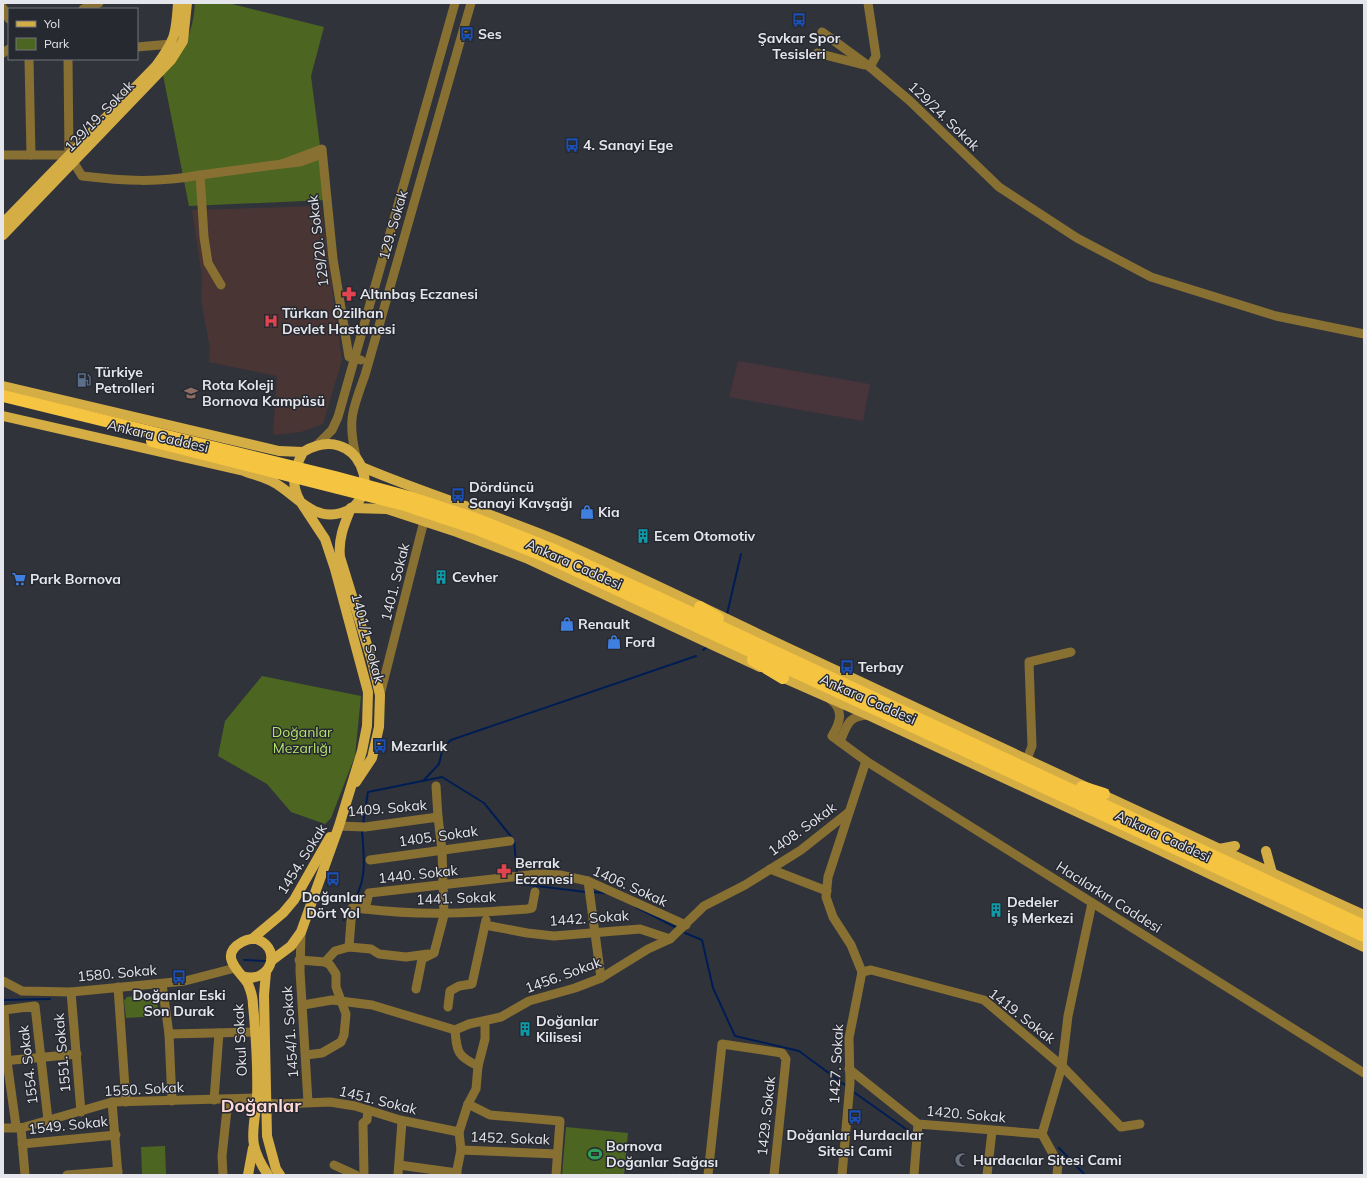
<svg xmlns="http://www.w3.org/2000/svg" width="1367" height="1178" viewBox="0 0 1367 1178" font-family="Mulish,sans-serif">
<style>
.commercial{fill:#48343b}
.medical{fill:#493534}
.green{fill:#4c6521}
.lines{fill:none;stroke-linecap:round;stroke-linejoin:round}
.stream{stroke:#001d53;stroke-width:2}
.minor{stroke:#887033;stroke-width:9}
.major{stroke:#d5ad45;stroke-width:10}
.highway{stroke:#f5c541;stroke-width:12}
.highway-bridge{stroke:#f5c541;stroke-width:12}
.labels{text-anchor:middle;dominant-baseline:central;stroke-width:3;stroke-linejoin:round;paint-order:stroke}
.poi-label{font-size:14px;font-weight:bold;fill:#e5e6ec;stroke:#272931;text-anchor:start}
.street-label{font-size:14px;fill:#e5e6ec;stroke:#272931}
.park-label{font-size:14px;fill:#b4e369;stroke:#272931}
.district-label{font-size:18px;font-weight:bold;fill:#fedad7;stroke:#272931}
</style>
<rect width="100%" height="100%" fill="#31333b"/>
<polygon class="commercial" points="738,361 870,384 863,421 729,397"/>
<polygon class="medical" points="321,206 342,360 323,424 301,432 273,435 277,376 209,362 210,349 201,299 202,277 192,210"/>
<g class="green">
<path d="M195 3H228L324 27 311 76 327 200 189 206 163 75C183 51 193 35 195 3Z"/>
<polygon points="262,676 361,696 355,756 331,818 325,824 291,812 267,784 218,756 225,721"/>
<polygon points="156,994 159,1016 126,1018 124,1001 127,997"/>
<polygon points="566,1127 628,1133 624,1175 562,1175"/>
<polygon points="165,1146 166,1175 142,1175 141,1147"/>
</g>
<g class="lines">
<g class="stream">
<polyline points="727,614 741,554"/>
<polyline points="703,650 707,647"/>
<polyline points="424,780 439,764 443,747 451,740 696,656"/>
<polyline points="363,824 368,792 442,777 484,803 514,840 517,873"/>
<polyline points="518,880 520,884 586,892"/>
<polyline points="593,892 605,893"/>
<path d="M351 904C368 883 364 856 362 831"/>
<polyline points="636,907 677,928"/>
<polyline points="344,920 348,910"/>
<polyline points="685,933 702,940 713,988 735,1036 799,1051 845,1085"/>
<polyline points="244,960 265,961"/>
<polyline points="3,1000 50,999"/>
<polyline points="855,1093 913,1134"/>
<polyline points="1059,1148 1085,1175"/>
</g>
<g class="minor">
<polyline points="868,3 876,56 870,67"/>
<polyline points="3,8 9,19"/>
<polyline points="83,9 99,3"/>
<polyline points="822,32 870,67 910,101 999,187 1077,238 1151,277 1276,316 1364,334"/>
<polyline points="137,47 171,44"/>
<polyline points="3,53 9,49"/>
<polyline points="817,53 864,65"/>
<polyline points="29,59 31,155"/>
<path d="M68 59 69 155 82 176C124 181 158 183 200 175"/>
<polyline points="322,154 300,162 282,164 322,149 333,259 349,357 361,360"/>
<polyline points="3,155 69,155"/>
<polyline points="221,285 208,263 204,237 200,175 282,164"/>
<polyline points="315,447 332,430 338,417 455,3"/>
<path d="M356 456C347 419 353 409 365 375L471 3"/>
<polyline points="380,695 424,521"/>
<path d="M830 699C844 710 841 721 832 736L866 761 1364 1073"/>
<path d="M840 742C847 725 848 716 868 715"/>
<polyline points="1027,759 1032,746 1029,662 1071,652"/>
<polyline points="436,786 438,817"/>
<polyline points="339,826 365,827 438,817 442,850 444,915 434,953 422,959 416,989"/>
<polyline points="370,860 510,841"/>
<polyline points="770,869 827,891"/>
<polyline points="588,881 601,978"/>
<path d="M365 909C421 916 472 913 527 909L532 908 535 892"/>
<polyline points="485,925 527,933 554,936 640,929 670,939"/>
<polyline points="301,932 300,971 308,1102"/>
<polyline points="349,947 352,908 365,909 369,893 538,874 560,875 588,881 686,925"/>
<polyline points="299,960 325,962 330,965 336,974 336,987 346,1014 344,1035 341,1042 322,1053 306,1055"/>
<polyline points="325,962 335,951 349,947 371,949 379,954 406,957 428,954"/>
<polyline points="862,972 871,970 984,1000 1062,1066 1121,1127 1140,1124"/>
<polyline points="3,981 22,991 71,992 185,981 235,968"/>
<polyline points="162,984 169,1034 172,1101"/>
<polyline points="118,987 126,1102"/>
<polyline points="71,992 81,1112"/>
<polyline points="303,1005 332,1000 372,1005 455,1030 469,1024 501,1017 529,1001 575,988 601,978 648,949 670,939 704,906 745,885 801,850 849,812"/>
<polyline points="448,1007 450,991 459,986 472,984 486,920"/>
<path d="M455 1030C457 1052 457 1056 478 1066"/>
<polyline points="169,1034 256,1032"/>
<polyline points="3,1061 77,1054"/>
<polyline points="849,1069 918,1124 1042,1134"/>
<polyline points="214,1100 219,1033"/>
<polyline points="112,1102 118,1175"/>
<polyline points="468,1104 490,1115 560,1121 556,1175"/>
<polyline points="3,1128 21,1128 112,1102 257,1098 265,1103 280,1104 330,1102 355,1106 400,1120 459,1132"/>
<polyline points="21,1128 16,1126 7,1061 4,1010 35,1006 48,1120"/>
<polyline points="21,1128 25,1175"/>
<polyline points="1042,1134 1062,1066 1068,1016 1092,903"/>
<polyline points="1042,1134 1058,1163 1057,1175"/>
<polyline points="22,1144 116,1135"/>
<polyline points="461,1150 557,1154"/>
<polyline points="334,1165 356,1175"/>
<polyline points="399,1165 457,1173"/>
<polyline points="67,1175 118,1171"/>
<polyline points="223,1175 222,1156 228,1100"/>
<polyline points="364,1175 363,1123 367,1120 368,1110"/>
<polyline points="398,1175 402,1121"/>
<polyline points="456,1175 461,1150 459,1132 468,1104 476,1089 478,1066 485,1039 485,1021"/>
<polyline points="708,1175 722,1044 782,1053 786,1059 774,1175"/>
<polyline points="842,1175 850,1083 849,1038 862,972 851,945 833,917 826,897 828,877 866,761"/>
<polyline points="914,1175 918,1124"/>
<polyline points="987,1175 992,1131"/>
</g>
<g class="major">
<path d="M3 223 156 66C175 40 176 35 178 3"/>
<polyline points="3,235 171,60 183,41 187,3"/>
<polyline points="3,386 279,451 303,452"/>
<path d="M3 416 244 471C254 475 266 477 275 483 297 496 313 521 341 513 388 500 359 419 303 452 294 469 290 483 300 501L325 539 335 569 368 692 367 726 362 751 339 826 301 932 291 946 271 961"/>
<path d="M362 467C428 495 497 515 563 543 645 578 723 618 803 655 990 742 1176 830 1364 915"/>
<polyline points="351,508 387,509 457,532 526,558 760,667"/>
<path d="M351 508C344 525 338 539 340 557L372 661 380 695 379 727 372 758 356 782"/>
<polyline points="777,675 868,715 1155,848 1364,947"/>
<polyline points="1219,849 1235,846"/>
<polyline points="1266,851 1272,873"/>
<polyline points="252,939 283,913 294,900 330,837"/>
<polyline points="266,972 264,995 267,1136 276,1169 280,1175"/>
<path d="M242 976C269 985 283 951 259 940 254 938 247 939 242 942 217 956 241 972 248 984 251 991 253 998 253 1005 256 1036 258 1068 257 1099 256 1113 251 1131 254 1145 256 1155 262 1166 268 1175"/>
<polyline points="248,1175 253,1148"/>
</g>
<g class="highway">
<polyline points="657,597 1364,926"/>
<polyline points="653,606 1364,936"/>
<polyline points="700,607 718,618"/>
<polyline points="753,660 783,678"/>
<polyline points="1082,787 1104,794"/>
</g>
<g class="highway-bridge">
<polyline points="3,396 335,477 409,497 476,519 552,549 657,597"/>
<polyline points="152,441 405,505 474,528 547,557 653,606"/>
</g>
</g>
<defs>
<symbol id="bus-bare" viewBox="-9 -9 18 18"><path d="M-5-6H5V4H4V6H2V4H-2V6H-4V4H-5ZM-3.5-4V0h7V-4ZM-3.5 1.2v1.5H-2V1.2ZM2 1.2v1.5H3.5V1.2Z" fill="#1a4fb4" stroke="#272931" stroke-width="2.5" paint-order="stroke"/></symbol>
<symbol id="pharmacy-bare" viewBox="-9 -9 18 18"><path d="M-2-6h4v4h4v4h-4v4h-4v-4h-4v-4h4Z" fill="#e0444e" stroke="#272931" stroke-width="2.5" paint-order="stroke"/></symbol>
<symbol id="hospital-bare" viewBox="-9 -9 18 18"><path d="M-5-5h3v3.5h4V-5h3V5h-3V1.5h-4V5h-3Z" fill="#e0444e" stroke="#272931" stroke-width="2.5" paint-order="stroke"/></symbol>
<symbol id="fuel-bare" viewBox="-9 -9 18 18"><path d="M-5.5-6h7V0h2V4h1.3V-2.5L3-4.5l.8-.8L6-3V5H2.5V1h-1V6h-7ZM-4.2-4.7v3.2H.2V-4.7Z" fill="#5c6f8a" stroke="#272931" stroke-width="2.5" paint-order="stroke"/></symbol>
<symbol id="school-bare" viewBox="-9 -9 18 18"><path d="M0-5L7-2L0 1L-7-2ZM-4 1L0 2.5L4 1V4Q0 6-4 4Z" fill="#8d6e63" stroke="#272931" stroke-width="2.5" paint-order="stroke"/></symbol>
<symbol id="shop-bare" viewBox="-9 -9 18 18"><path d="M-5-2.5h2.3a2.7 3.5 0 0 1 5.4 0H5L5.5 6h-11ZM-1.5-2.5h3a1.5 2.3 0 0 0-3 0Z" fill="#3f7fe0" stroke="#272931" stroke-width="2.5" paint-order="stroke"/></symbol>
<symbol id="building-bare" viewBox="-9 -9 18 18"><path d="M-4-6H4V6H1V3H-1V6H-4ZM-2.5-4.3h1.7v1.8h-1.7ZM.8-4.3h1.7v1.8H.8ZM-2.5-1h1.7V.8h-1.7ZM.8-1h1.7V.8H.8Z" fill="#0f9aa8" stroke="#272931" stroke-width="2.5" paint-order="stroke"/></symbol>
<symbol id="supermarket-bare" viewBox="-9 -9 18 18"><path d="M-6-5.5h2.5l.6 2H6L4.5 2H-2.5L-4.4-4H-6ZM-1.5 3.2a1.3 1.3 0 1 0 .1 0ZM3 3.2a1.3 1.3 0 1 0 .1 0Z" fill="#3f7fe0" stroke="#272931" stroke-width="2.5" paint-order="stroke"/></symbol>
<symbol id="stadium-bare" viewBox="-9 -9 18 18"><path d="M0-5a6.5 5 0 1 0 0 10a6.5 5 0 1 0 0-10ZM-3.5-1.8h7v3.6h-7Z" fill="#2e9e5b" stroke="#272931" stroke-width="2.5" paint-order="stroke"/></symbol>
<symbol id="mosque-bare" viewBox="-9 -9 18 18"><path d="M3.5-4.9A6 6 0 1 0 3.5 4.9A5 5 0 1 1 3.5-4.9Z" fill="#6b7280" stroke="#272931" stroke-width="2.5" paint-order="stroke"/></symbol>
</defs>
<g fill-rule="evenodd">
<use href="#bus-bare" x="789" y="10" width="20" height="20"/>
<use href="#bus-bare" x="457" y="24" width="20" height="20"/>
<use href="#bus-bare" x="562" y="135" width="20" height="20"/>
<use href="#pharmacy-bare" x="339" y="284" width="20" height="20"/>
<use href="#hospital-bare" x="261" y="311" width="20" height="20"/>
<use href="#fuel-bare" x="74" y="370" width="20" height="20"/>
<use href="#school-bare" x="181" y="383" width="20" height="20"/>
<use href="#bus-bare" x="448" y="485" width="20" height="20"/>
<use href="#shop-bare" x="577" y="502" width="20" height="20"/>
<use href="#building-bare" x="633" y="526" width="20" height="20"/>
<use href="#building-bare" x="431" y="567" width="20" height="20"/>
<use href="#supermarket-bare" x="9" y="569" width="20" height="20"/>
<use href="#shop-bare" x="557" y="614" width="20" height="20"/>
<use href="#shop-bare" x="604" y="632" width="20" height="20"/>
<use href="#bus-bare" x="837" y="657" width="20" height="20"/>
<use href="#bus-bare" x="370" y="736" width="20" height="20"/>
<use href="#pharmacy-bare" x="494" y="861" width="20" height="20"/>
<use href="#bus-bare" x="323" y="869" width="20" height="20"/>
<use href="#building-bare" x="986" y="900" width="20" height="20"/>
<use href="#bus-bare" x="169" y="967" width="20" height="20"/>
<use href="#building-bare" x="515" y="1019" width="20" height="20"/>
<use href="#bus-bare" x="845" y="1107" width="20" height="20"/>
<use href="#stadium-bare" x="585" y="1144" width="20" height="20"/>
<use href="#mosque-bare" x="952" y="1150" width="20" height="20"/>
</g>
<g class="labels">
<g class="poi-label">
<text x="478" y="34">Ses</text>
<text x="799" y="38" text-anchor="middle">Şavkar Spor<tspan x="799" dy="16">Tesisleri</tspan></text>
<text x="583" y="145">4. Sanayi Ege</text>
<text x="360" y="294">Altınbaş Eczanesi</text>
<text x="282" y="313">Türkan Özilhan<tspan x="282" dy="16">Devlet Hastanesi</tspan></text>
<text x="95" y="372">Türkiye<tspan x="95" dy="16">Petrolleri</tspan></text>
<text x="202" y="385">Rota Koleji<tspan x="202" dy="16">Bornova Kampüsü</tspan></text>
<text x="469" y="487">Dördüncü<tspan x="469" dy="16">Sanayi Kavşağı</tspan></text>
<text x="598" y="512">Kia</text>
<text x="654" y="536">Ecem Otomotiv</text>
<text x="452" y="577">Cevher</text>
<text x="30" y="579">Park Bornova</text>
<text x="578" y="624">Renault</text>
<text x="625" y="642">Ford</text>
<text x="858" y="667">Terbay</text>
<text x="391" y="746">Mezarlık</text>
<text x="515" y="863">Berrak<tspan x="515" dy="16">Eczanesi</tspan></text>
<text x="333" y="897" text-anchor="middle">Doğanlar<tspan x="333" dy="16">Dört Yol</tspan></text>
<text x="1007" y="902">Dedeler<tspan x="1007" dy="16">İş Merkezi</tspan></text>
<text x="179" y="995" text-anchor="middle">Doğanlar Eski<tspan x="179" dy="16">Son Durak</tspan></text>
<text x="536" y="1021">Doğanlar<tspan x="536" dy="16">Kilisesi</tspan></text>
<text x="855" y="1135" text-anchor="middle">Doğanlar Hurdacılar<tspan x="855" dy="16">Sitesi Cami</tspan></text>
<text x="606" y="1146">Bornova<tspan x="606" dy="16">Doğanlar Sağası</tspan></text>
<text x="973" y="1160">Hurdacılar Sitesi Cami</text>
</g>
<g class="street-label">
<text transform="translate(99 116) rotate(-46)">129/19. Sokak</text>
<text transform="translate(944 116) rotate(44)">129/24. Sokak</text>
<text transform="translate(393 225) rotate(-74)">129. Sokak</text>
<text transform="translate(318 241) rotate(-97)">129/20. Sokak</text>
<text transform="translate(158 436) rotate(13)">Ankara Caddesi</text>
<text transform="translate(574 564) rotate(24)">Ankara Caddesi</text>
<text transform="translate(395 582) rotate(-76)">1401. Sokak</text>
<text transform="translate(368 638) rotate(75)">1401/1. Sokak</text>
<text transform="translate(868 699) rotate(24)">Ankara Caddesi</text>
<text transform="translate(387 808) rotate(-5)">1409. Sokak</text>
<text transform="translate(802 829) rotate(-36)">1408. Sokak</text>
<text transform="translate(438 836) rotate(-8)">1405. Sokak</text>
<text transform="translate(1163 836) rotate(25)">Ankara Caddesi</text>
<text transform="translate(302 859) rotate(-58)">1454. Sokak</text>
<text transform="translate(418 874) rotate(-6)">1440. Sokak</text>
<text transform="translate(630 886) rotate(24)">1406. Sokak</text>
<text transform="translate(1109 897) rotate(32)">Hacılarkırı Caddesi</text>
<text transform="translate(456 898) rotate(-2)">1441. Sokak</text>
<text transform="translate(589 918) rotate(-4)">1442. Sokak</text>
<text transform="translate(117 973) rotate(-5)">1580. Sokak</text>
<text transform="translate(563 975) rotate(-20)">1456. Sokak</text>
<text transform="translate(1022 1016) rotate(38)">1419. Sokak</text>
<text transform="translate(290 1032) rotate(-94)">1454/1. Sokak</text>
<text transform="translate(240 1040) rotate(-93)">Okul Sokak</text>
<text transform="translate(62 1053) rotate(-95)">1551. Sokak</text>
<text transform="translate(836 1064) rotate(-87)">1427. Sokak</text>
<text transform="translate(28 1065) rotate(-97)">1554. Sokak</text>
<text transform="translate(144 1089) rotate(-3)">1550. Sokak</text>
<text transform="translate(378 1100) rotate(14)">1451. Sokak</text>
<text transform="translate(966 1114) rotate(5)">1420. Sokak</text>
<text transform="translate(766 1116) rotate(-84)">1429. Sokak</text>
<text transform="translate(68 1125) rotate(-6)">1549. Sokak</text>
<text transform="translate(510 1138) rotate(2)">1452. Sokak</text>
</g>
<g class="park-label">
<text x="302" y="732">Doğanlar<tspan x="302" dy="16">Mezarlığı</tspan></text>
</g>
<g class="district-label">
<text x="261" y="1105">Doğanlar</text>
</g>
</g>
<rect width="1367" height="1178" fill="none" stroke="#e5e6ec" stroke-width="8"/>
<rect x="8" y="8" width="130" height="52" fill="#272931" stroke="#73757c"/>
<rect x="16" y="21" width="20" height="6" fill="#d5ad45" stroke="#73757c"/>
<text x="44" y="28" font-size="12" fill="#e5e6ec">Yol</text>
<rect x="16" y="38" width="20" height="12" fill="#4c6521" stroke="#73757c"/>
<text x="44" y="48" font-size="12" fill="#e5e6ec">Park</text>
</svg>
